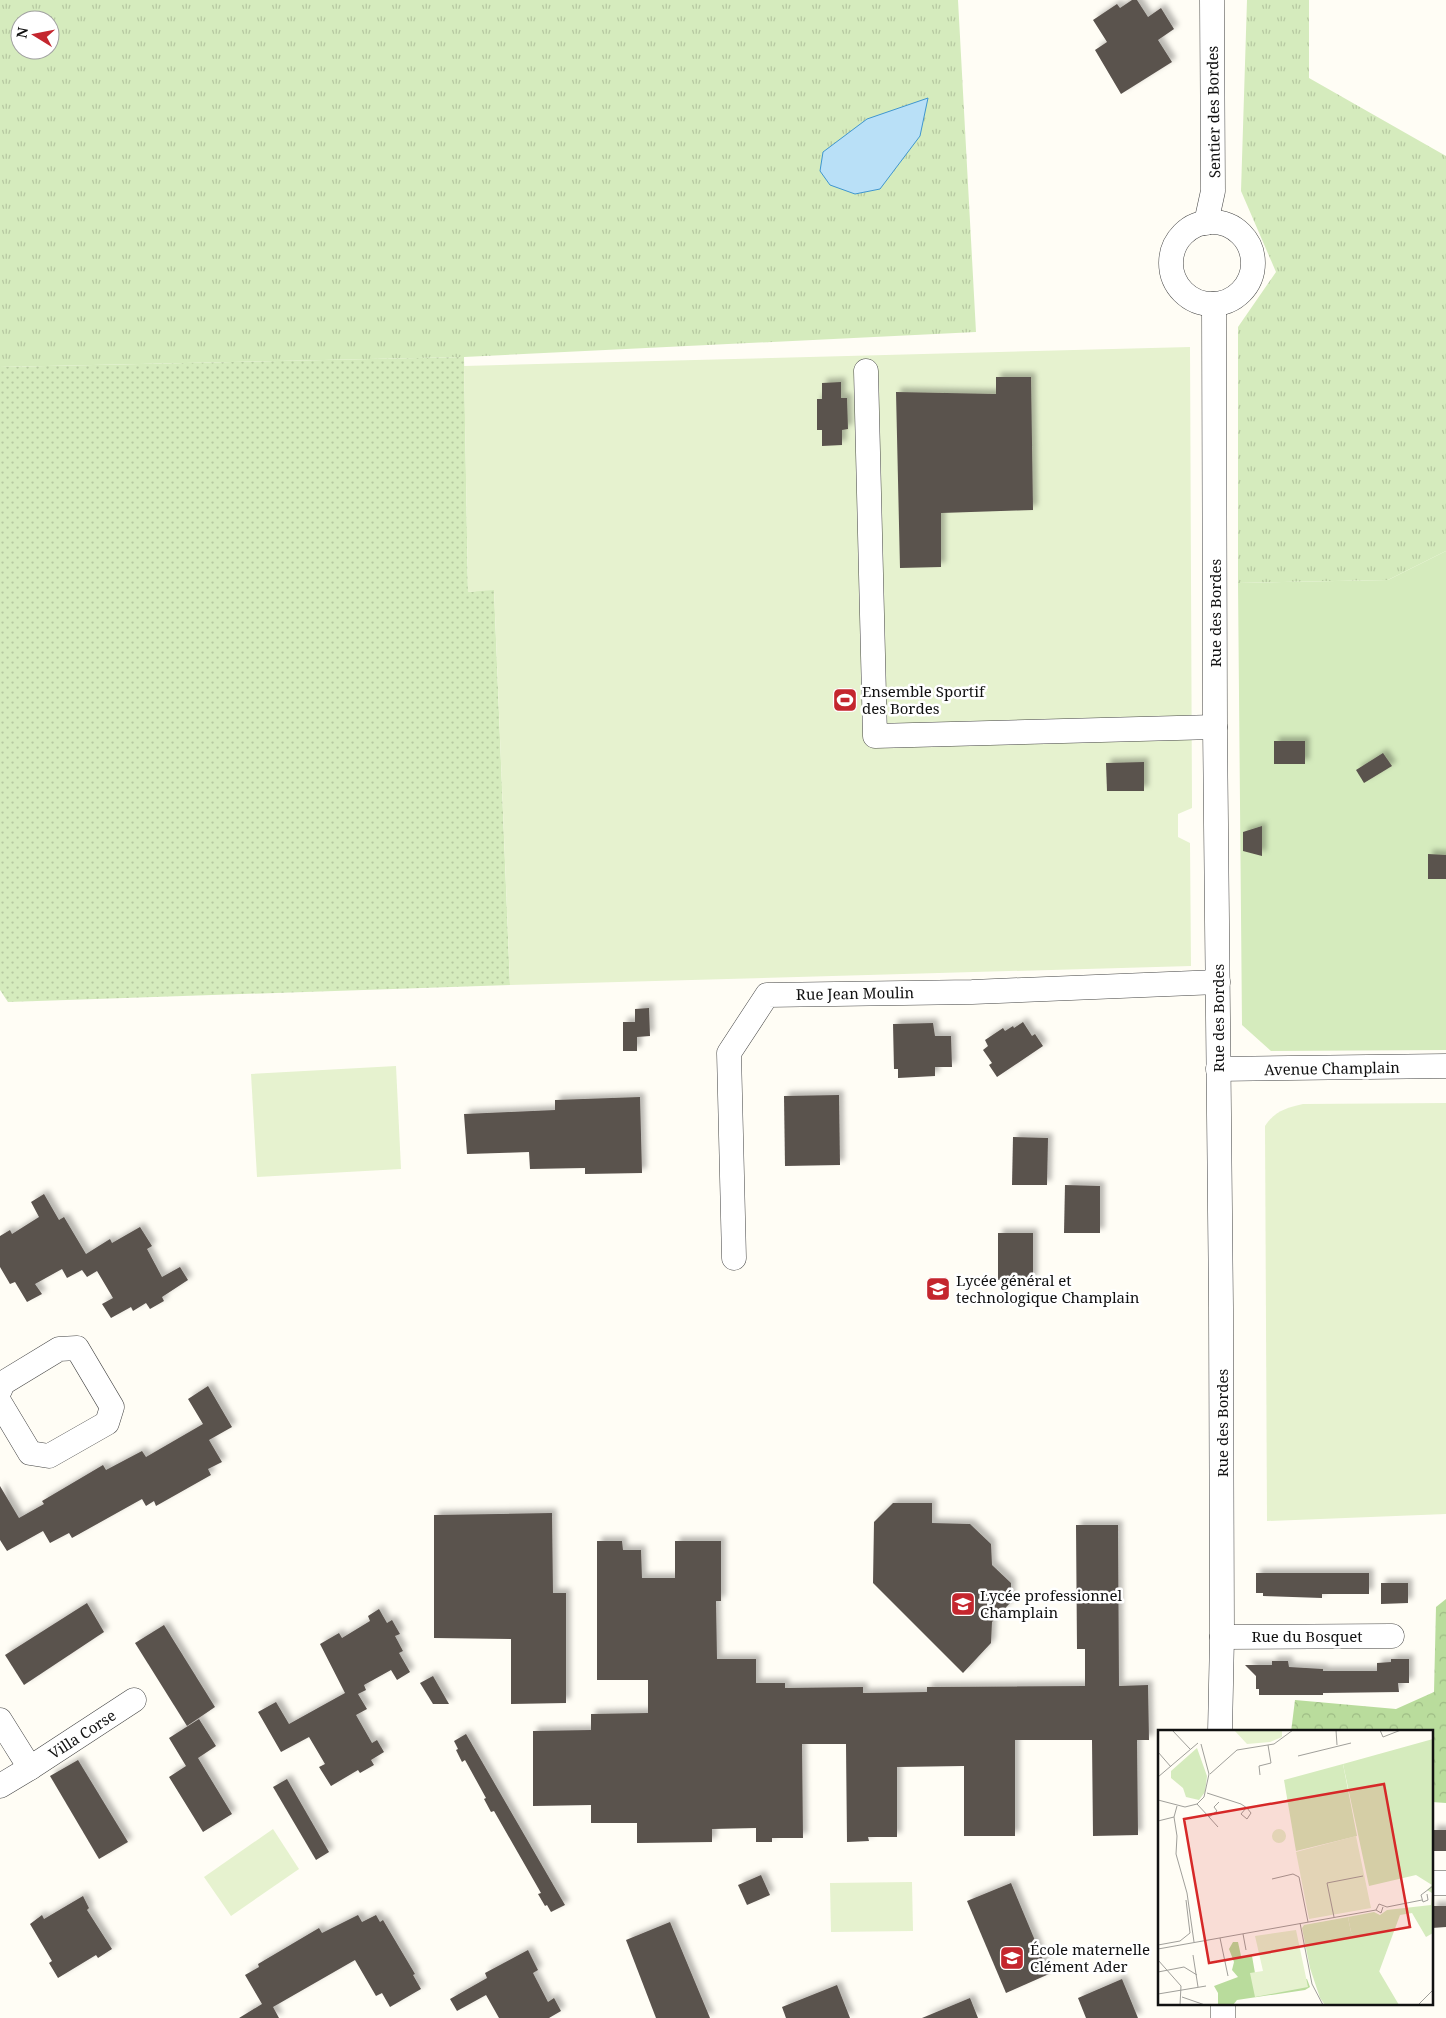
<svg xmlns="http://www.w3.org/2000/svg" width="1446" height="2018" viewBox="0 0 1446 2018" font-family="'Noto Serif',serif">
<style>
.grass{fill:url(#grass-tufts);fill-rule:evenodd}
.forest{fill:url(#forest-crowns)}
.park{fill:#d5ebbd}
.garden{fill:url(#garden-dots)}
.pitch{fill:#e6f2cf}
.water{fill:#b9e0f7;stroke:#3f96cf}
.building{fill:#5a524d;filter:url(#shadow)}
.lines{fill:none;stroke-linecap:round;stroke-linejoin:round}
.minor-casing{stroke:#444;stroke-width:25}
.minor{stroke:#fff;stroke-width:24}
.labels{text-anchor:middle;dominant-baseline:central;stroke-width:5;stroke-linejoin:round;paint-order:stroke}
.street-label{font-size:15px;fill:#111;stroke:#fff}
.poi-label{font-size:15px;fill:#111;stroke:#fff;text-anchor:start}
.inset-road{fill:none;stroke:#a09f9a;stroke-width:1}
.view{fill:#d62828;fill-opacity:0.15;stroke:#d62828;stroke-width:2.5}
.inset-edge{fill:none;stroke:#111;stroke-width:2.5}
</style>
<defs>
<pattern id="grass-tufts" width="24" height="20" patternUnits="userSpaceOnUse" patternTransform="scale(1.25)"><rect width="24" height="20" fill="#d5ebbd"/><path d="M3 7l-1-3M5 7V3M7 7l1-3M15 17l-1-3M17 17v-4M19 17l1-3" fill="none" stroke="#b6c8a1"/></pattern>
<pattern id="forest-crowns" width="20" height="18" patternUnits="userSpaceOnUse" patternTransform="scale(1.25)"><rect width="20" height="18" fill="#b9dc9c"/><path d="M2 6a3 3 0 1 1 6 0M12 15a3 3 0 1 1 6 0" fill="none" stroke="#9ebc85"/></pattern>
<pattern id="garden-dots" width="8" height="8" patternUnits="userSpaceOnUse" patternTransform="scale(1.25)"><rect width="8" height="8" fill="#d5ebbd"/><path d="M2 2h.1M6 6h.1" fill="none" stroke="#b6c8a1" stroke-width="1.8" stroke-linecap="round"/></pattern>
<filter id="shadow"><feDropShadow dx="4.5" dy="-4.5" stdDeviation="2.5" flood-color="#0004"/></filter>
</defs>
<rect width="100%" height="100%" fill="#fffdf5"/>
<g class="grass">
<path d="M0 0H958L976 332 464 357 0 367ZM20 20H50V50H20Z"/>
<polygon points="1247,0 1309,0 1309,78 1446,156 1446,551 1388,580 1238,583 1238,327 1276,272 1241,191"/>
</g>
<polygon class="forest" points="1446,1599 1446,1803 1432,1802 1432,1732 1291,1732 1295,1700 1396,1709 1434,1692 1436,1607"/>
<polygon class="park" points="1446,551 1446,1050 1271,1051 1242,1025 1238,583 1388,580"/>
<polygon class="garden" points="464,357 468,592 494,589 510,985 8,1002 0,990 0,367"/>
<g class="pitch">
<polygon points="1190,347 1192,808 1178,814 1178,837 1190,843 1191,966 510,985 494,590 468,592 464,366"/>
<polygon points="396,1066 401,1169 257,1177 251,1074"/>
<path d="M1446 1103V1514L1267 1521 1265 1126C1275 1111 1286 1108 1303 1104Z"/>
<polygon points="273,1829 299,1869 231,1916 204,1877"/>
<polygon points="912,1882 913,1931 831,1932 830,1883"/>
</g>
<polygon class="water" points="928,98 920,136 880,189 855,194 830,185 820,171 823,152 867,119"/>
<g class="building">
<polygon points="1132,0 1137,0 1148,17 1161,8 1174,29 1158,40 1172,62 1121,94 1095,50 1107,42 1093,20 1117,4 1120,8"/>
<polygon points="996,377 1031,377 1033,510 941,513 941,567 900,568 896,392 996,394"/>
<polygon points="841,382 841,398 847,398 848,429 842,430 842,445 822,446 822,430 817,430 817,399 822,399 822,383"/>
<rect x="1274" y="741" width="31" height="23"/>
<polygon points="1383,753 1392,766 1364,783 1356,770"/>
<polygon points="1144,762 1144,791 1107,791 1106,763"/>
<polygon points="1262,826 1262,856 1243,851 1243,832"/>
<polygon points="1428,854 1446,855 1446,879 1428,879"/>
<polygon points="649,1008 650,1036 637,1037 637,1051 623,1051 623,1022 635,1022 635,1009"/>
<polygon points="1023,1022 1032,1036 1035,1034 1043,1046 997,1077 989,1065 992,1063 983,1050 988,1046 985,1040 1003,1028 1005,1031 1013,1026 1014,1028"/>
<polygon points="933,1023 935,1036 951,1036 952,1067 935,1067 935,1076 898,1078 898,1069 894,1069 893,1024"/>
<polygon points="839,1095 840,1165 785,1166 784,1096"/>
<polygon points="640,1097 642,1173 585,1174 585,1168 530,1169 529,1152 467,1154 464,1114 555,1110 555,1100"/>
<polygon points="1013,1137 1048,1138 1047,1185 1012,1185"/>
<polygon points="1065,1185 1100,1186 1100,1233 1064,1233"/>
<polygon points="44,1194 59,1220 64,1217 86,1254 110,1239 112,1243 140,1227 152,1246 147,1249 162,1277 180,1267 188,1280 162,1297 164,1301 150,1309 146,1303 133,1311 131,1307 111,1318 102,1304 113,1298 97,1271 87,1277 82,1270 67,1278 62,1269 35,1284 42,1294 27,1302 15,1282 10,1284 0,1267 0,1236 10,1230 12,1234 39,1217 31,1202"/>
<polygon points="998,1233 1033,1233 1033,1281 998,1280"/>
<polygon points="208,1386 232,1427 209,1440 222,1462 208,1469 211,1475 156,1506 154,1501 146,1506 142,1499 72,1538 69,1533 50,1543 43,1531 7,1551 0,1540 0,1486 19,1518 44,1504 42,1501 103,1465 106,1470 142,1451 146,1457 203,1424 188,1399"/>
<polygon points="893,1503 932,1503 932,1523 970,1524 991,1544 992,1565 1011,1583 1011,1602 992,1622 991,1643 963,1673 873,1583 874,1522"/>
<polygon points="552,1513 553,1593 566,1593 566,1703 511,1704 511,1639 434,1638 434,1515"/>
<polygon points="1076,1525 1118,1525 1119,1686 1148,1685 1149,1740 1137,1740 1138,1835 1093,1836 1092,1740 1015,1740 1015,1836 964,1836 964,1766 897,1767 897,1837 868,1837 869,1841 847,1842 846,1744 802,1744 803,1838 772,1838 772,1842 756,1842 756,1828 712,1829 712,1842 637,1843 637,1823 591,1823 591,1805 533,1806 533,1731 591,1730 591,1714 648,1713 648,1680 597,1680 597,1541 622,1541 623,1550 641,1550 642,1578 675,1578 675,1541 721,1541 721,1601 716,1601 717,1659 756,1659 756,1683 785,1683 785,1688 863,1687 863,1693 927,1692 927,1687 1085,1686 1085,1649 1077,1649"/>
<polygon points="1256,1573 1369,1573 1369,1594 1322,1594 1322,1598 1263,1596 1263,1593 1256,1593"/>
<polygon points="1381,1583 1408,1583 1408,1603 1381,1604"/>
<polygon points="87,1603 104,1632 24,1685 5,1655"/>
<polygon points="379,1609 387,1623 392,1620 400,1634 395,1636 403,1651 399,1653 410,1672 397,1680 391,1670 364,1685 366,1690 358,1694 367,1709 356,1715 372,1743 377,1740 384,1752 371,1760 374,1765 360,1773 358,1770 331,1786 319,1767 325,1764 309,1737 281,1752 258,1712 276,1702 289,1724 345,1693 320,1644 339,1633 342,1638 370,1621 368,1616"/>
<polygon points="164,1625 215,1707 187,1726 135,1643"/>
<polygon points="1391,1659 1409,1659 1409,1683 1398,1683 1399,1692 1323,1693 1323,1695 1259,1695 1259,1689 1256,1689 1256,1676 1245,1665 1272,1665 1272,1661 1288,1661 1289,1667 1323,1669 1323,1671 1377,1671 1377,1663 1391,1662"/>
<polygon points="433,1676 449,1704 433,1704 420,1683"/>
<polygon points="199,1719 216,1746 198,1758 232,1814 203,1832 169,1777 186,1766 169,1738"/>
<polygon points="466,1734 558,1893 565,1905 551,1912 547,1905 545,1906 538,1894 541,1893 494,1811 491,1812 484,1799 486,1798 465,1760 462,1762 456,1750 458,1749 454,1741"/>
<polygon points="78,1760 128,1842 99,1859 50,1776"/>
<polygon points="287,1779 329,1852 316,1860 273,1787"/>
<rect x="1432" y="1830" width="14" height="21"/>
<polygon points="761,1875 770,1895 747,1905 738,1885"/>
<polygon points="1011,1883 1049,1974 1006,1993 967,1901"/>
<polygon points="83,1896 89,1908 87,1910 112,1949 98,1958 96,1955 58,1978 49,1963 52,1961 30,1924 42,1915 44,1919"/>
<polygon points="1432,1906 1446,1906 1446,1927 1432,1928"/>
<polygon points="358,1915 362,1922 376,1915 380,1922 383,1920 415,1974 413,1975 421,1989 390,2007 382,1993 376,1996 355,1960 273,2007 279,2018 239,2018 262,2004 245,1975 259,1967 258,1964 319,1928 322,1933"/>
<polygon points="670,1922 710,2018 656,2018 626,1940"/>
<polygon points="528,1950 538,1970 533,1973 548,2002 554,1998 561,2011 549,2018 499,2018 486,1995 457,2011 450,1999 487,1978 485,1973"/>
<polygon points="1122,1979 1138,2018 1086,2018 1078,1998"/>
<polygon points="837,1985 850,2018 786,2018 782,2007"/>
<polygon points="970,1998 978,2018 922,2018"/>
</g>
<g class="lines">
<defs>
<g id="minor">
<circle cx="1212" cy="263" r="41"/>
<polyline points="1206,223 1213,191 1212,0"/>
<polyline points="1214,304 1215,727 1221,1307 1222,1637 1220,1732"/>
<polyline points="866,371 875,736 1215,727"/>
<polyline points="1218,1069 1446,1066"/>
<polyline points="734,1258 729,1053 767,995 972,992 1218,982"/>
<polyline points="0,1390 3,1383 59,1349 77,1348 112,1407 107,1423 49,1456 30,1453 0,1403"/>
<polyline points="1222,1637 1392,1636"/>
<polyline points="0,1720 30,1768 134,1700"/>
<polyline points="0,1786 30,1768"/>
<polyline points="1432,1883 1446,1883"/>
<polyline points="1223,2004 1223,2018"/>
</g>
</defs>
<use href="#minor" class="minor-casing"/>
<use href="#minor" class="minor"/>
</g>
<defs>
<symbol id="stadium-square" viewBox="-11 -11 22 22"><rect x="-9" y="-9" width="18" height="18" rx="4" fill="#c4262e" stroke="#fff"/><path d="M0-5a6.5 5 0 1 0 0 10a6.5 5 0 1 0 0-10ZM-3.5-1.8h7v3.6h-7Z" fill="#fff"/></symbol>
<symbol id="school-square" viewBox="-11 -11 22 22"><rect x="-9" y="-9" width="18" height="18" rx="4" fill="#c4262e" stroke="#fff"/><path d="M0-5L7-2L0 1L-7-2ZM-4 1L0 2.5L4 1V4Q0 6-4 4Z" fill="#fff"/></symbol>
</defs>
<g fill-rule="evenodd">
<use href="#stadium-square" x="831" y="686" width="28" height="28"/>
<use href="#school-square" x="924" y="1275" width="28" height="28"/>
<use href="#school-square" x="949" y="1590" width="28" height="28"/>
<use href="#school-square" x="998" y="1944" width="28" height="28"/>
</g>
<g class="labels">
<g class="street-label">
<text transform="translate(1213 112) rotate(-91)">Sentier des Bordes</text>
<text transform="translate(1215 613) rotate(-90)">Rue des Bordes</text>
<text transform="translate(855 993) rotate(-1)">Rue Jean Moulin</text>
<text transform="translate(1218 1018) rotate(-90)">Rue des Bordes</text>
<text transform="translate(1332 1068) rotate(-1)">Avenue Champlain</text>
<text transform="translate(1222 1423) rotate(-90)">Rue des Bordes</text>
<text x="1307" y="1636">Rue du Bosquet</text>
<text transform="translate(82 1734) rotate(-33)">Villa Corse</text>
</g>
<g class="poi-label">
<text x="862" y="691">Ensemble Sportif<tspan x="862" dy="17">des Bordes</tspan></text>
<text x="956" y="1280">Lycée général et<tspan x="956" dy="17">technologique Champlain</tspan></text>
<text x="980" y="1595">Lycée professionnel<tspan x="980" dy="17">Champlain</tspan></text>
<text x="1030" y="1949">École maternelle<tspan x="1030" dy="17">Clément Ader</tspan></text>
</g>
</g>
<g transform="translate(1158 1730)">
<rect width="275" height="275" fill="#fffdf5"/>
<path d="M275 9V203L268 207 254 183 242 185 221 242 193 202 190 187 216 182 222 185 229 180 273 175 274 163 269 160 274 155 258 145 211 156 185 34Z" fill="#d5ebbd"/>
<path d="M75 212H80L83 226H94L97 243 149 249 152 257 147 260 79 270 75 275H60V263L56 256 80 247 74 240 76 232 71 219Z" fill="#b9dc9c"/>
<path d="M39 18 49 46 47 62 41 70 28 67 25 58 13 48V41ZM190 187 193 202 208 219 241 275H167L162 268 152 238 144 198 146 195Z" fill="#d5ebbd"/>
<path d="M185 34 199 106 138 121 126 50Z" fill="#d5ebbd"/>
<path d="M76 0H124V7L112 12 89 14ZM114 106a7 7 0 1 1 14 0a7 7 0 1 1-14 0ZM198 106 213 178 151 189 138 122ZM138 200 150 257 97 267 92 243 105 241 97 206Z" fill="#e6f2cf"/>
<path class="inset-road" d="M14 0 32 19M178 0 179 15M222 0 225 7 243 0M0 22 13 37M140 26 193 13M52 44 79 20 116 14 135 0M102 45 101 36 113 33 110 15M0 47 40 13M49 63 83 74 89 78 93 83 89 89 83 84 88 78M0 70 27 77 39 74 46 67 51 44 43 14M39 74 51 87M19 76 16 87 19 106 18 124 29 163 36 212M0 91 16 87M60 97 51 87 59 81 56 77 61 72M114 149 135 144 141 147 150 192M269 164 270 170 265 172 263 165 275 156M225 177 223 183 218 180 221 174 229 177 264 170M176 187 169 153 205 146M142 193 154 254 165 275M85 204 88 220M62 208 70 246M0 215 22 211 32 203 28 170M0 219 218 180M35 225 40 257M0 230 23 256 22 275M0 242 26 237 39 245M0 264 48 256M24 267 47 275M260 275 275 260"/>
<path class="view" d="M226 54 252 197 51 233 26 89Z"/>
<rect width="275" height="275" class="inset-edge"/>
</g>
<g transform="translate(35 35) rotate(280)"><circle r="24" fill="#ffffff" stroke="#a0a0a0"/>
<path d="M0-4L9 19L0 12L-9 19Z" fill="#c4262e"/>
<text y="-8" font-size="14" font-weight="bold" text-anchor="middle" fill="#111111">N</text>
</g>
</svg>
